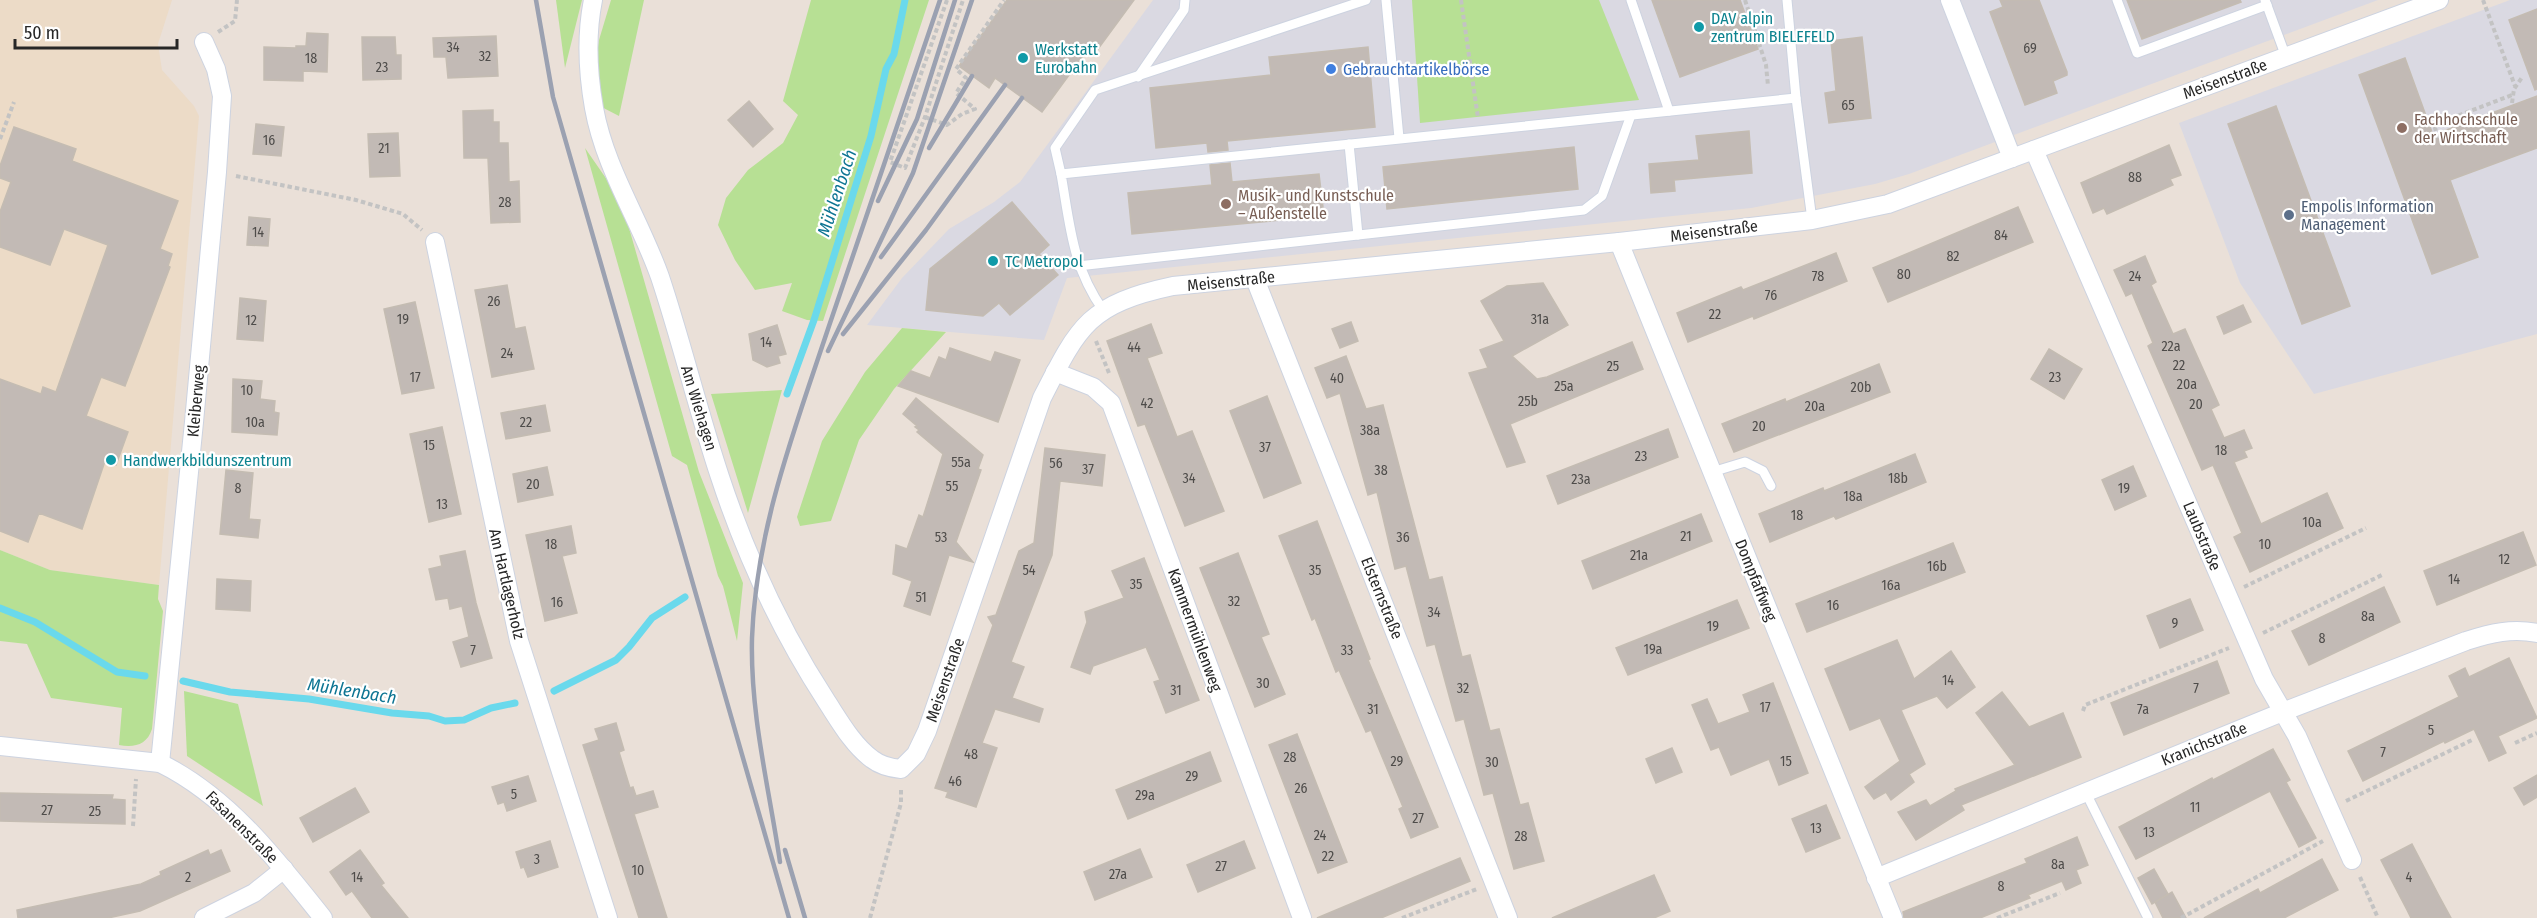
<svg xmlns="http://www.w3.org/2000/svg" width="2537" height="918" viewBox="0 0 2537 918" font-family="'Fira Sans Condensed',sans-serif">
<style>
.industrial{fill:#dad9e2}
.education{fill:#ecdbc7}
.green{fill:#b7e094}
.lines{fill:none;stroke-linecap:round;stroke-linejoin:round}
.stream{stroke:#6ad9ec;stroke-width:7}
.building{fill:#c2bab5;stroke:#c4bcb2;stroke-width:1.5}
.service-casing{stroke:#cdd3e0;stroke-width:11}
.minor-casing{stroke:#cdd3e0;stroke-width:20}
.path{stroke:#c3c3c3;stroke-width:4;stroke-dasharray:4.5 3;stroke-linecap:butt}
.service{stroke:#fff;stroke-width:9}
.minor{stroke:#fff;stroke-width:18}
.rail{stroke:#9ba1b1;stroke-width:4.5}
.culture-dot{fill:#0f9aa8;stroke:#fff;stroke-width:2}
.shop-dot{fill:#3f7fe0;stroke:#fff;stroke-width:2}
.education-dot{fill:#8d6e63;stroke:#fff;stroke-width:2}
.service-dot{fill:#5c6f8a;stroke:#fff;stroke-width:2}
.labels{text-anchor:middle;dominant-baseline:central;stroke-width:4.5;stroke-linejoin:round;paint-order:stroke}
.number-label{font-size:14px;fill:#4e4c4a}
.culture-label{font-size:16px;fill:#0d838f;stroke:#fff;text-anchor:start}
.shop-label{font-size:16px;fill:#366cbe;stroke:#fff;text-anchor:start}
.street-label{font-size:16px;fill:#272727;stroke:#fff}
.education-label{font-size:16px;fill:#785e54;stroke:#fff;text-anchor:start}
.service-label{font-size:16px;fill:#4e5e75;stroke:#fff;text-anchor:start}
.water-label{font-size:18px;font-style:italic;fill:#0e7593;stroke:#fff}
</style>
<rect width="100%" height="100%" fill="#eae0d8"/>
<g class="industrial">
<polygon points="1153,0 2378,0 1909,174 1875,184 1751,208 1067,278 1044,340 867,325 902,278 949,229 994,202 1020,182"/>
<polygon points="2510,0 2537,0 2537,334 2314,394 2240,283 2179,123"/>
</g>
<polygon class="education" points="0,0 172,0 158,44 162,70 194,106 199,116 159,585 50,570 0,550"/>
<g class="green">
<polygon points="556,0 582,0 565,68"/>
<polygon points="611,0 644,0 619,116 590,101 599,40"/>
<polygon points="811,0 929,0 823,321 807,320 782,311 792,283 755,290 735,260 718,225 726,198 748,170 783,143 798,115 783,101"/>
<polygon points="1412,0 1599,0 1639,100 1420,123"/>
<polygon points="585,148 621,200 699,472 743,583 737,641 723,586 718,576 687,465 672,456"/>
<polygon points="902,328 946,332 894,389 859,440 831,521 800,526 797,517 822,441 865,372"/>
<polygon points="782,390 748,513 711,394"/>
<path d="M0 550 50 570 159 585 158 599 163 611 152 729C147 745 134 748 119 745L122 708 51 698 27 644 0 641Z"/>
<polygon points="184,691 238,704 263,806 187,756"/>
</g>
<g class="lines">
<g class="stream">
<polyline points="787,394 814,320 871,136 886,69 894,54 905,0"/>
<polyline points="0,608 35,622 117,672 145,676"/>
<polyline points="183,681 230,692 309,699 392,713 429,716 445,721 464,720 491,708 515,703"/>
<polyline points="554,691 616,660 629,647 652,618 685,597"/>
</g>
</g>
<g class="building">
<polygon points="1007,0 1134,0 1098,49 1091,45 1042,112 995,78 989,88 959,66"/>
<polygon points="1652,0 1740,0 1758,49 1680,77"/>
<polygon points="2000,0 2039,0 2067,72 2067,75 2053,81 2057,93 2025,105 1990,12 2003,7"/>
<polygon points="2127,0 2240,0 2241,2 2142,39"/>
<polygon points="2537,9 2537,89 2535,90 2509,20"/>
<polygon points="307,33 328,34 327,72 303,71 303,81 264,80 264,47 296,48 296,46 306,46"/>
<polygon points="496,36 498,76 448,78 446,57 434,57 433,38"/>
<polygon points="362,37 395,37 396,55 401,55 401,79 363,80"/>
<polygon points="1862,37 1871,118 1829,123 1825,93 1836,91 1831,41"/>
<polygon points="1368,47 1375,127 1227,141 1228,150 1208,152 1207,143 1156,148 1150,88 1271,75 1269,57"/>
<polygon points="2405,58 2433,135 2537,96 2537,148 2450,180 2478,257 2432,274 2359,75"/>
<polygon points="749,101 773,129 753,147 728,120"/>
<polygon points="2276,106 2350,306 2302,324 2228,124"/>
<polygon points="493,110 493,122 499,122 499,143 508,143 509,182 519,181 520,222 491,223 488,158 464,158 463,111"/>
<polygon points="256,124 284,127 281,156 253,154"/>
<polygon points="14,127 76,149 72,161 178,201 160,249 172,254 168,266 170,267 125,386 101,377 86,416 128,432 116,465 105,461 82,529 39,513 28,542 0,531 0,379 41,394 43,387 56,392 108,245 64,229 50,265 0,247 0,212 11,182 0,178 0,166"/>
<polygon points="1749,131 1752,173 1674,180 1675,191 1651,193 1649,164 1699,160 1696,136"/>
<polygon points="398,133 400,176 370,177 368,134"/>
<polygon points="2169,145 2181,175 2170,179 2173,185 2107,214 2104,208 2093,213 2081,183"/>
<polygon points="1574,147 1578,189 1387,209 1383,167"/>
<polygon points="1230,163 1232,182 1319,174 1324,216 1132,234 1128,193 1212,185 1210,165"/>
<polygon points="1012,202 1049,245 1039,254 1058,275 1010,315 999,303 983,316 926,310 930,269"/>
<polygon points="2018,207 2033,242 1888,302 1873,268"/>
<polygon points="249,217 270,219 268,246 247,245"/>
<polygon points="1836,253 1847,281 1754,319 1753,316 1688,342 1677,313 1741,287 1743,290"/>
<polygon points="2145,256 2156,282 2151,285 2173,334 2185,329 2219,405 2211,409 2224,438 2244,430 2252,448 2244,451 2247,457 2234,462 2261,524 2327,493 2343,528 2250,572 2234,537 2242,533 2213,465 2202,470 2148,346 2153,343 2132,293 2126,296 2114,270"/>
<polygon points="1543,283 1568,325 1512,356 1537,379 1547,377 1632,342 1643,369 1510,424 1525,462 1507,467 1469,373 1488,368 1480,350 1504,341 1481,301 1507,286"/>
<polygon points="507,285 515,329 525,327 534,369 492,377 475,290"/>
<polygon points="240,298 266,301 263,341 237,339"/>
<polygon points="415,302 434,388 402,394 384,309"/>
<polygon points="2243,305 2251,322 2224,334 2217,317"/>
<polygon points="1351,322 1358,341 1340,348 1332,329"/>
<polygon points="1151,324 1162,353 1147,358 1177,437 1192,431 1224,511 1185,526 1145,424 1138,426 1107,341"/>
<polygon points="777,325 786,354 778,356 780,363 767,367 753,360 749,334"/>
<polygon points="950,348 991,362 995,352 1020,360 998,422 898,386 911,371 930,378 939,357 946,360"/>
<polygon points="2049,349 2082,369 2064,399 2031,379"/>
<polygon points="1346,356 1366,409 1383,405 1429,580 1442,577 1462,657 1470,655 1490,731 1499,729 1520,805 1528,803 1544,861 1514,869 1493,793 1484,795 1464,719 1456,721 1435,644 1427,646 1406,566 1395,569 1377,492 1368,495 1340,393 1327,398 1315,368"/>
<polygon points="1879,364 1890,392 1734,452 1722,424 1785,399 1786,402"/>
<polygon points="233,379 262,381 260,399 275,401 274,412 279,413 277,435 232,432"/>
<polygon points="1267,396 1301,483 1264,498 1230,411"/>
<polygon points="916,398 983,455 978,469 981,470 956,542 973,562 949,555 930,615 904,606 912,581 893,574 896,545 907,549 919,515 923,517 943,454 917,432 919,430 915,427 917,426 903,414"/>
<polygon points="545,405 550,431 506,439 501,413"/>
<polygon points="442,427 461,514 429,522 410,434"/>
<polygon points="1668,429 1678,457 1558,504 1547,476"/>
<polygon points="1045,448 1105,455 1102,486 1060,481 1052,555 1011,662 1024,667 1012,698 1043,709 1039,722 995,709 982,743 997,748 976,807 946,797 948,792 935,788 993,625 988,617 996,615 1019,551 1034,543"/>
<polygon points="1915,454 1926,482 1836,519 1834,516 1770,542 1759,514 1823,488 1824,491"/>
<polygon points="2133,466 2146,496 2115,510 2102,480"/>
<polygon points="547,467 553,495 518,502 513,474"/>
<polygon points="226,470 253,473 249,519 260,520 258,538 220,534"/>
<polygon points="1701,514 1712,541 1593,589 1582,561"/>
<polygon points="1317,521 1370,659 1368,660 1438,827 1411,838 1399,809 1403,807 1371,730 1366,732 1339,670 1336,672 1315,618 1312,620 1279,536"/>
<polygon points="571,526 576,553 562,556 577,613 545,621 526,535"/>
<polygon points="2523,532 2536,565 2437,605 2424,571"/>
<polygon points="1953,543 1965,572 1807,632 1796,604"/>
<polygon points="465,551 476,603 492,658 461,667 453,642 469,637 462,606 450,609 448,598 436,600 429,569 442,566 440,556"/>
<polygon points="1238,553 1269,634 1261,637 1285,694 1255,707 1200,568"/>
<polygon points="1144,558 1199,700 1166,713 1154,682 1160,680 1146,647 1093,666 1090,674 1071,667 1087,622 1085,612 1124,598 1112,571"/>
<polygon points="217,579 251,581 250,611 216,609"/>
<polygon points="2384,587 2400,622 2309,665 2292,631"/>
<polygon points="2190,599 2203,630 2160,648 2147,616"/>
<polygon points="1737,600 1749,628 1628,675 1616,648"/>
<polygon points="1897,640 1914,679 1951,651 1975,687 1947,708 1937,696 1901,710 1925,764 1909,774 1914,782 1891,800 1886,792 1874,799 1865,787 1900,761 1880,718 1850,730 1825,669"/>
<polygon points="2509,658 2537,718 2498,736 2506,753 2489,761 2474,729 2445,743 2444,741 2363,781 2348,751 2459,697 2449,676 2465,668 2469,677"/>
<polygon points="2217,661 2229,693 2124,735 2111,703"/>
<polygon points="1773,683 1808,773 1779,785 1769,759 1731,775 1719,747 1711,750 1692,705 1707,699 1718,724 1750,712 1743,695"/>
<polygon points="2002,692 2029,727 2063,713 2081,757 1961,805 1964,810 1916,840 1898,812 1926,800 1930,806 1956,791 1955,789 2015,765 1976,713"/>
<polygon points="616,723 624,750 619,752 630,788 633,787 636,796 653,791 658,807 634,814 667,918 639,918 583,745 599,740 595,729"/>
<polygon points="1297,734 1347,862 1318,873 1269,745"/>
<polygon points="1672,748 1682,772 1656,783 1646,759"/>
<polygon points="2273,749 2290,780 2286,782 2316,838 2299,847 2270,791 2136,859 2119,827 2212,778 2213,780"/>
<polygon points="1210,752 1221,781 1128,819 1116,790"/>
<polygon points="2537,775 2537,797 2524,805 2514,788"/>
<polygon points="528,776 536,801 507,811 504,802 498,804 492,787"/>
<polygon points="355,788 369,812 313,842 300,818"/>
<polygon points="0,793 113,795 112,799 125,800 125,824 0,821"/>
<polygon points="1826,805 1840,838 1806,852 1792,819"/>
<polygon points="2077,837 2088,865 2076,870 2081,883 2066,890 2062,881 2028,895 2030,898 1980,918 1904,918 1903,912 2027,863 2025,859"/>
<polygon points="550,841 558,867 528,877 524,867 521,868 516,852"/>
<polygon points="1244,841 1255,868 1198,892 1187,865"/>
<polygon points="2412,844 2438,894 2451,918 2411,918 2407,910 2381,860"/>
<polygon points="1140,849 1152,877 1095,900 1084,872"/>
<polygon points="208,850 210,855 221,850 230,871 140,911 108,918 18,918 17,910 141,884 161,875 160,872"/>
<polygon points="360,850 384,883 381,885 408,918 372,918 352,891 346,895 330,872"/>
<polygon points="1460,858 1470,881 1381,918 1317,918"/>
<polygon points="2322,859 2338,890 2284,918 2204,918 2258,889 2260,893"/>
<polygon points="2154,869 2168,894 2152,904 2138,878"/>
<polygon points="1654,875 1670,911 1654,918 1552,918"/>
<polygon points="2172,892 2186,918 2163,918 2155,902"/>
</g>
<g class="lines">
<defs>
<g id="service">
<polyline points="1386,0 1399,138"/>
<polyline points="1631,0 1669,111"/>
<polyline points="1787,0 1796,98"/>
<polyline points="2117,0 2137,53 2267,5"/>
<polyline points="2265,0 2286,57"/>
<polyline points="1138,77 1184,10 1185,0"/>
<polyline points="1349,144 1358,235"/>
<polyline points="1061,174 1055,148 1095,90 1366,0"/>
<polyline points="1078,266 1584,210 1602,196 1631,115"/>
<path d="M1103 310C1072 266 1070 225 1061 174L1796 98 1812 220"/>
<polyline points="1712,472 1745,462 1763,471 1771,486"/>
<polyline points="2086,793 2148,918"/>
</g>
<g id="minor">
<path d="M593 0C586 35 588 74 594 108 605 169 640 220 660 277 682 343 698 411 720 477 746 556 782 633 827 702 840 722 853 745 872 759 881 766 890 768 901 769L916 754 927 731 1042 398C1079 325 1089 304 1173 286L1619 242 1812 220 1888 204 2439 0"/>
<polyline points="1950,0 2012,158"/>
<polyline points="2034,150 2264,679 2297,736 2352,860"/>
<polyline points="435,242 519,641 608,918"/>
<polyline points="1619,242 1893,918"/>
<polyline points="1255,279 1508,918"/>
<polyline points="1055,372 1093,387 1111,403 1302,918"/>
<path d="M0 746 160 763C229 797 276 859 323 918"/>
<polyline points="160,763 194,422 217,172 222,96 216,69 204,42"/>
<path d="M1876 878 2285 711 2466 641C2491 633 2512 628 2537 633"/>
<polyline points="204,918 254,893 284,869"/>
</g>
</defs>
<use href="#service" class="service-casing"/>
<use href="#minor" class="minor-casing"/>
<g class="path">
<polyline points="947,0 890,162 905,168 925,117 963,0"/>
<polyline points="1461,0 1478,118"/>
<polyline points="1745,0 1766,65 1768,86"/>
<polyline points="2483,0 2515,86"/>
<polyline points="218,32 235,21 237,0"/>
<polyline points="2512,103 2514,89 2523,76"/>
<polyline points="925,117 947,125 962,114 975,109 956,93 966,78 956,69 1004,0"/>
<polyline points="2438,138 2435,128 2439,123 2512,95"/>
<polyline points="0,139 14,102"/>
<polyline points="236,176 356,200 403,214 422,230"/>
<polyline points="1096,341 1109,373"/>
<polyline points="2244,587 2366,528"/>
<polyline points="2263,633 2384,574"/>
<polyline points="2083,711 2085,705 2229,648"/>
<polyline points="2515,743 2537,733"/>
<polyline points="2346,801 2472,740"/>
<polyline points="133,826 136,779"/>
<polyline points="2360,877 2378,918"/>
<polyline points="870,918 901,803 901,788"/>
<polyline points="1402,918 1477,889"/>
<polyline points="1997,918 2060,893"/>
<polyline points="2181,918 2323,841"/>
</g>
<use href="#service" class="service"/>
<use href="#minor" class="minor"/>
<g class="rail">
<polyline points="536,0 553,97 789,918"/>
<polyline points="929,148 972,76"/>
<polyline points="878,201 917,119 955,0"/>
<polyline points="881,257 1005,85"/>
<polyline points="843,334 926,230 1022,98"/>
<polyline points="828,351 913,173 972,0"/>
<polyline points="785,850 805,918"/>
<path d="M780 862C769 788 750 714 752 638 756 529 795 428 829 326 866 218 903 109 940 0"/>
</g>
</g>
<g class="culture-dot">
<circle cx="1699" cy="27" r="6"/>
<circle cx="1023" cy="58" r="6"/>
<circle cx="993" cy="261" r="6"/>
<circle cx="111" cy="460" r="6"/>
</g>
<circle class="shop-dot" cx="1331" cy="69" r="6"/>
<g class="education-dot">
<circle cx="2402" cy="128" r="6"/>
<circle cx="1226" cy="204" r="6"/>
</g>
<circle class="service-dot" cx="2289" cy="215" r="6"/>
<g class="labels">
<g class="number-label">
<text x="453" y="47">34</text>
<text x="2030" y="48">69</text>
<text x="485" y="56">32</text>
<text x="311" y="58">18</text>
<text x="382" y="67">23</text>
<text x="1848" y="105">65</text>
<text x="269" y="140">16</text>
<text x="384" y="148">21</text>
<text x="2135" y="177">88</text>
<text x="505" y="202">28</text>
<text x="258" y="232">14</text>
<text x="2001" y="235">84</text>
<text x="1953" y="256">82</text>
<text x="1904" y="274">80</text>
<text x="1818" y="276">78</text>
<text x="2135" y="276">24</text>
<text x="1771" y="295">76</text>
<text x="494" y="301">26</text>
<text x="1715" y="314">22</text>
<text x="403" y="319">19</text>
<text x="1540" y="319">31a</text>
<text x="251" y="320">12</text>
<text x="766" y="342">14</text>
<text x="2171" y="346">22a</text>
<text x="1134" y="347">44</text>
<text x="507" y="353">24</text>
<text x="2179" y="365">22</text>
<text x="1613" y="366">25</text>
<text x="415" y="377">17</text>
<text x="2055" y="377">23</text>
<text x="1337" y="378">40</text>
<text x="2187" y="384">20a</text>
<text x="1564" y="386">25a</text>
<text x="1861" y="387">20b</text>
<text x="247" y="390">10</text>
<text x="1528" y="401">25b</text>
<text x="1147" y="403">42</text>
<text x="2196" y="404">20</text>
<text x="1815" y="406">20a</text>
<text x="255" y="422">10a</text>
<text x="526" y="422">22</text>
<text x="1759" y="426">20</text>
<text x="1370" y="430">38a</text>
<text x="429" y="445">15</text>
<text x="1265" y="447">37</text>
<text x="2221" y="450">18</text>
<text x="1641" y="456">23</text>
<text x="961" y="462">55a</text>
<text x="1056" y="463">56</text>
<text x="1088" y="469">37</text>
<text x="1381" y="470">38</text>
<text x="1189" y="478">34</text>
<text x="1898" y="478">18b</text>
<text x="1581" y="479">23a</text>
<text x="533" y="484">20</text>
<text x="952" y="486">55</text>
<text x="238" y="488">8</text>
<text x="2124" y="488">19</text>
<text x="1853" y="496">18a</text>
<text x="442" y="504">13</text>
<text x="1797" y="515">18</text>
<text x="2312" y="522">10a</text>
<text x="1686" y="536">21</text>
<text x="941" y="537">53</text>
<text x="1403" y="537">36</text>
<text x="551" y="544">18</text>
<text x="2265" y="544">10</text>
<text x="1639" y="555">21a</text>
<text x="2504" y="559">12</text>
<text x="1937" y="566">16b</text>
<text x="1029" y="570">54</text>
<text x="1315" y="570">35</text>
<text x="2454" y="579">14</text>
<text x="1136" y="584">35</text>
<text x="1891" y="585">16a</text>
<text x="921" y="597">51</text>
<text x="1234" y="601">32</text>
<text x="557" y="602">16</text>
<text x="1833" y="605">16</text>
<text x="1434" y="612">34</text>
<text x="2368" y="616">8a</text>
<text x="2175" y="623">9</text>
<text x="1713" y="626">19</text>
<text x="2322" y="638">8</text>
<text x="1653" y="649">19a</text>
<text x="473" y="650">7</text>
<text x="1347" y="650">33</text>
<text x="1948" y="680">14</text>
<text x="1263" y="683">30</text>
<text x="1463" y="688">32</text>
<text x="2196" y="688">7</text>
<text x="1176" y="690">31</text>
<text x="1765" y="707">17</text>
<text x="1373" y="709">31</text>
<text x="2143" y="709">7a</text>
<text x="2431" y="730">5</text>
<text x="2383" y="752">7</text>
<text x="971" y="754">48</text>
<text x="1290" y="757">28</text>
<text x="1397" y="761">29</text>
<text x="1786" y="761">15</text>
<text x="1492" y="762">30</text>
<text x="1192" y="776">29</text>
<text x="955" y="781">46</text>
<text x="1301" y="788">26</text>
<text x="514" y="794">5</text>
<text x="1145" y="795">29a</text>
<text x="2195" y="807">11</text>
<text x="47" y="810">27</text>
<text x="95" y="811">25</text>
<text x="1418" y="818">27</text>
<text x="1816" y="828">13</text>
<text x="2149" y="832">13</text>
<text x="1320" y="835">24</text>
<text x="1521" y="836">28</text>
<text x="1328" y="856">22</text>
<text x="537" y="859">3</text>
<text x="2058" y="864">8a</text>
<text x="1221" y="866">27</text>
<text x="638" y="870">10</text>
<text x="1118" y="874">27a</text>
<text x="188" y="877">2</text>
<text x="357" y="877">14</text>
<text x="2409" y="877">4</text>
<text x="2001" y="886">8</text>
</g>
<g class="culture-label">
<text x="1711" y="18">DAV alpin<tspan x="1711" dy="18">zentrum BIELEFELD</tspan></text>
<text x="1035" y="49">Werkstatt<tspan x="1035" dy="18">Eurobahn</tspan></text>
<text x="1005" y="261">TC Metropol</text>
<text x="123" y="460">Handwerkbildunszentrum</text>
</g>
<g class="shop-label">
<text x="1343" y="69">Gebrauchtartikelbörse</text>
</g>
<g class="street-label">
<text transform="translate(2225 79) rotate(-20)">Meisenstraße</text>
<text transform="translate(1714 231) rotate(-7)">Meisenstraße</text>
<text transform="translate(1231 281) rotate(-6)">Meisenstraße</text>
<text transform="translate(196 401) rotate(-85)">Kleiberweg</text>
<text transform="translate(699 408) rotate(73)">Am Wiehagen</text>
<text transform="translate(2202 536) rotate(67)">Laubstraße</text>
<text transform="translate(1756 580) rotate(68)">Dompfaffweg</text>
<text transform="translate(507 584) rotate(77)">Am Hartlagerholz</text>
<text transform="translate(1382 598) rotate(68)">Elsternstraße</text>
<text transform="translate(1195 630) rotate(70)">Kammermühlenweg</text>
<text transform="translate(945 680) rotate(-71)">Meisenstraße</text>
<text transform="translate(2204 744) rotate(-22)">Kranichstraße</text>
<text transform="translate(242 827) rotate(45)">Fasanenstraße</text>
</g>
<g class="education-label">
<text x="2414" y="119">Fachhochschule<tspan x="2414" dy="18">der Wirtschaft</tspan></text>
<text x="1238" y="195">Musik- und Kunstschule<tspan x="1238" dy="18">– Außenstelle</tspan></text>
</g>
<g class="service-label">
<text x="2301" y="206">Empolis Information<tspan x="2301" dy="18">Management</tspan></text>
</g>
<g class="water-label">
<text transform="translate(837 193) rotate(-72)">Mühlenbach</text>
<text transform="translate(352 691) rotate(9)">Mühlenbach</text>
</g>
</g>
<path d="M15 39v9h162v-9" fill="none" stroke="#272727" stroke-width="3"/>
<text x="24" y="39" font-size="18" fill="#272727" stroke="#ffffff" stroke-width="4.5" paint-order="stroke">50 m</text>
</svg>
